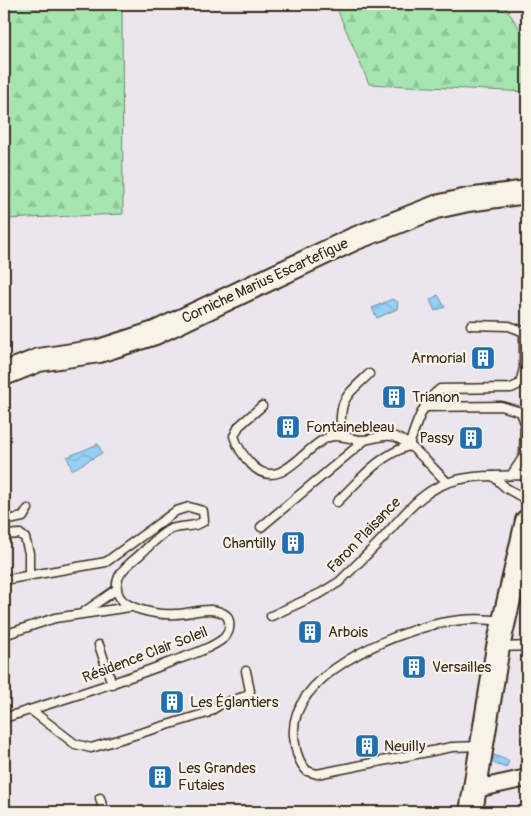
<svg xmlns="http://www.w3.org/2000/svg" width="531" height="816" viewBox="0 0 531 816" font-family="Pangolin,sans-serif">
<style>
.forest{fill:url(#forest-firs);stroke:#708867}
.water{fill:url(#water-waves);stroke:#718ea0}
.lines{fill:none;stroke-linecap:round;stroke-linejoin:round}
.lane-casing{stroke:#3b2a1e;stroke-width:11}
.street-casing{stroke:#3b2a1e;stroke-width:20}
.secondary-casing{stroke:#3b2a1e;stroke-width:26}
.lane{stroke:#f7f3e8;stroke-width:8}
.street{stroke:#f7f3e8;stroke-width:16}
.secondary{stroke:#f7f3e8;stroke-width:22}
.labels{text-anchor:middle;dominant-baseline:central;stroke-width:4.5;stroke-linejoin:round;paint-order:stroke}
.street-label{font-size:15px;fill:#3b2a1e;stroke:#f7f3e8}
.poi-label{font-size:15px;fill:#3b2a1e;stroke:#f7f3e8;text-anchor:start}
</style>
<defs>
<pattern id="forest-firs" width="22" height="20" patternUnits="userSpaceOnUse" patternTransform="scale(1.25)"><rect width="22" height="20" fill="#a5e6b0"/><path d="M5 1l3.5 6h-7zM16 11l3.5 6h-7z" fill="#8fc597"/></pattern>
<pattern id="water-waves" width="16" height="10" patternUnits="userSpaceOnUse" patternTransform="scale(1.25)"><rect width="16" height="10" fill="#95d1f6"/><path d="M0 5q4-4 8 0t8 0" fill="none" stroke="#81b4d2"/></pattern>
</defs>
<rect width="100%" height="100%" fill="#ebe6ee"/>
<filter id="ink" filterUnits="userSpaceOnUse"><feTurbulence type="fractalNoise" baseFrequency=".02" numOctaves="2"/><feDisplacementMap in="SourceGraphic" scale="10" xChannelSelector="R" yChannelSelector="G"/><feConvolveMatrix kernelMatrix="1 2 1 2 8 2 1 2 1" color-interpolation-filters="sRGB"/></filter>
<g filter="url(#ink)">
<g class="forest">
<polygon points="4,4 122,4 123,214 4,219"/>
<polygon points="335,4 503,4 527,39 527,92 369,84"/>
</g>
<g class="water">
<polygon points="438,295 445,307 435,311 430,300"/>
<polygon points="392,299 398,302 397,309 377,318 372,308"/>
<polygon points="98,444 102,453 72,470 67,457"/>
<polygon points="494,755 509,761 506,768 491,762"/>
</g>
<g class="lines">
<defs>
<g id="lane">
<path d="M262 406 239 426 234 436C237 446 244 457 252 465 280 494 305 445 329 437 340 433 351 440 362 440 373 440 381 434 392 436 410 440 433 469 447 482"/>
<polyline points="426,407 501,406 521,412 525,423 524,456 512,474"/>
<path d="M341 436C339 399 344 398 369 374"/>
<polyline points="527,475 493,476 506,488 527,500"/>
<path d="M337 502C359 481 379 455 409 446 415 427 423 401 440 389L511 388 520 384 524 368V335L522 331 509 326 471 325"/>
<polyline points="4,521 23,517 28,509"/>
<polyline points="261,527 365,440"/>
<polyline points="4,535 20,534 25,538 29,553 29,575"/>
<path d="M4 580 106 562 176 511 189 507 203 511 204 521C195 528 182 525 171 529 158 535 147 549 136 558 126 566 115 576 117 589 118 610 160 615 175 614 192 614 212 604 227 616 231 623 230 632 224 638 209 650 186 656 168 663 114 684 59 701 4 718"/>
<polyline points="84,612 117,589"/>
<path d="M271 616 321 593 339 582C353 568 368 554 382 539 418 498 434 476 493 476"/>
<polyline points="4,635 55,618 130,607"/>
<polyline points="99,645 112,684"/>
<polyline points="499,647 527,646"/>
<polyline points="31,710 75,744 91,748 207,713 221,704 246,696 250,691 246,671"/>
<path d="M481 746 452 747 317 774 307 771C298 762 295 749 294 736 289 675 392 633 441 623 460 619 482 618 502 621"/>
<polyline points="100,798 104,812"/>
</g>
<polyline id="street" points="476,789 527,778"/>
<g id="secondary">
<polyline points="4,374 39,360 99,351 155,333 354,239 436,207 468,200 527,192"/>
<polyline points="471,812 498,647 527,521"/>
</g>
</defs>
<use href="#lane" class="lane-casing"/>
<use href="#street" class="street-casing"/>
<use href="#secondary" class="secondary-casing"/>
<use href="#lane" class="lane"/>
<use href="#street" class="street"/>
<use href="#secondary" class="secondary"/>
</g>
</g>
<defs>
<symbol id="building-square" viewBox="-11 -11 22 22"><rect x="-9" y="-9" width="18" height="18" rx="4" fill="#1f6fb2" stroke="#f7f3e8"/><path d="M-4-6H4V6H1V3H-1V6H-4ZM-2.5-4.3h1.7v1.8h-1.7ZM.8-4.3h1.7v1.8H.8ZM-2.5-1h1.7V.8h-1.7ZM.8-1h1.7V.8H.8Z" fill="#fff"/></symbol>
</defs>
<g fill-rule="evenodd">
<use href="#building-square" x="469" y="344" width="28" height="28"/>
<use href="#building-square" x="380" y="383" width="28" height="28"/>
<use href="#building-square" x="274" y="413" width="28" height="28"/>
<use href="#building-square" x="457" y="424" width="28" height="28"/>
<use href="#building-square" x="279" y="529" width="28" height="28"/>
<use href="#building-square" x="296" y="618" width="28" height="28"/>
<use href="#building-square" x="400" y="653" width="28" height="28"/>
<use href="#building-square" x="158" y="688" width="28" height="28"/>
<use href="#building-square" x="353" y="732" width="28" height="28"/>
<use href="#building-square" x="146" y="763" width="28" height="28"/>
</g>
<g class="labels">
<g class="street-label">
<text transform="translate(265 281) rotate(-25)">Corniche Marius Escartefigue</text>
<text transform="translate(364 535) rotate(-46)">Faron Plaisance</text>
<text transform="translate(145 655) rotate(-21)">Résidence Clair Soleil</text>
</g>
<g class="poi-label">
<text x="466" y="358" text-anchor="end">Armorial</text>
<text x="412" y="397">Trianon</text>
<text x="306" y="427">Fontainebleau</text>
<text x="454" y="438" text-anchor="end">Passy</text>
<text x="276" y="543" text-anchor="end">Chantilly</text>
<text x="328" y="632">Arbois</text>
<text x="432" y="667">Versailles</text>
<text x="190" y="702">Les Églantiers</text>
<text x="384" y="746">Neuilly</text>
<text x="178" y="768">Les Grandes<tspan x="178" dy="17">Futaies</tspan></text>
</g>
</g>
<rect width="531" height="816" fill="none" stroke="#f7f3e8" stroke-width="20"/>
<rect x="10" y="10" width="511" height="796" fill="none" stroke="#3b2a1e" stroke-width="2" filter="url(#ink)"/>
</svg>
